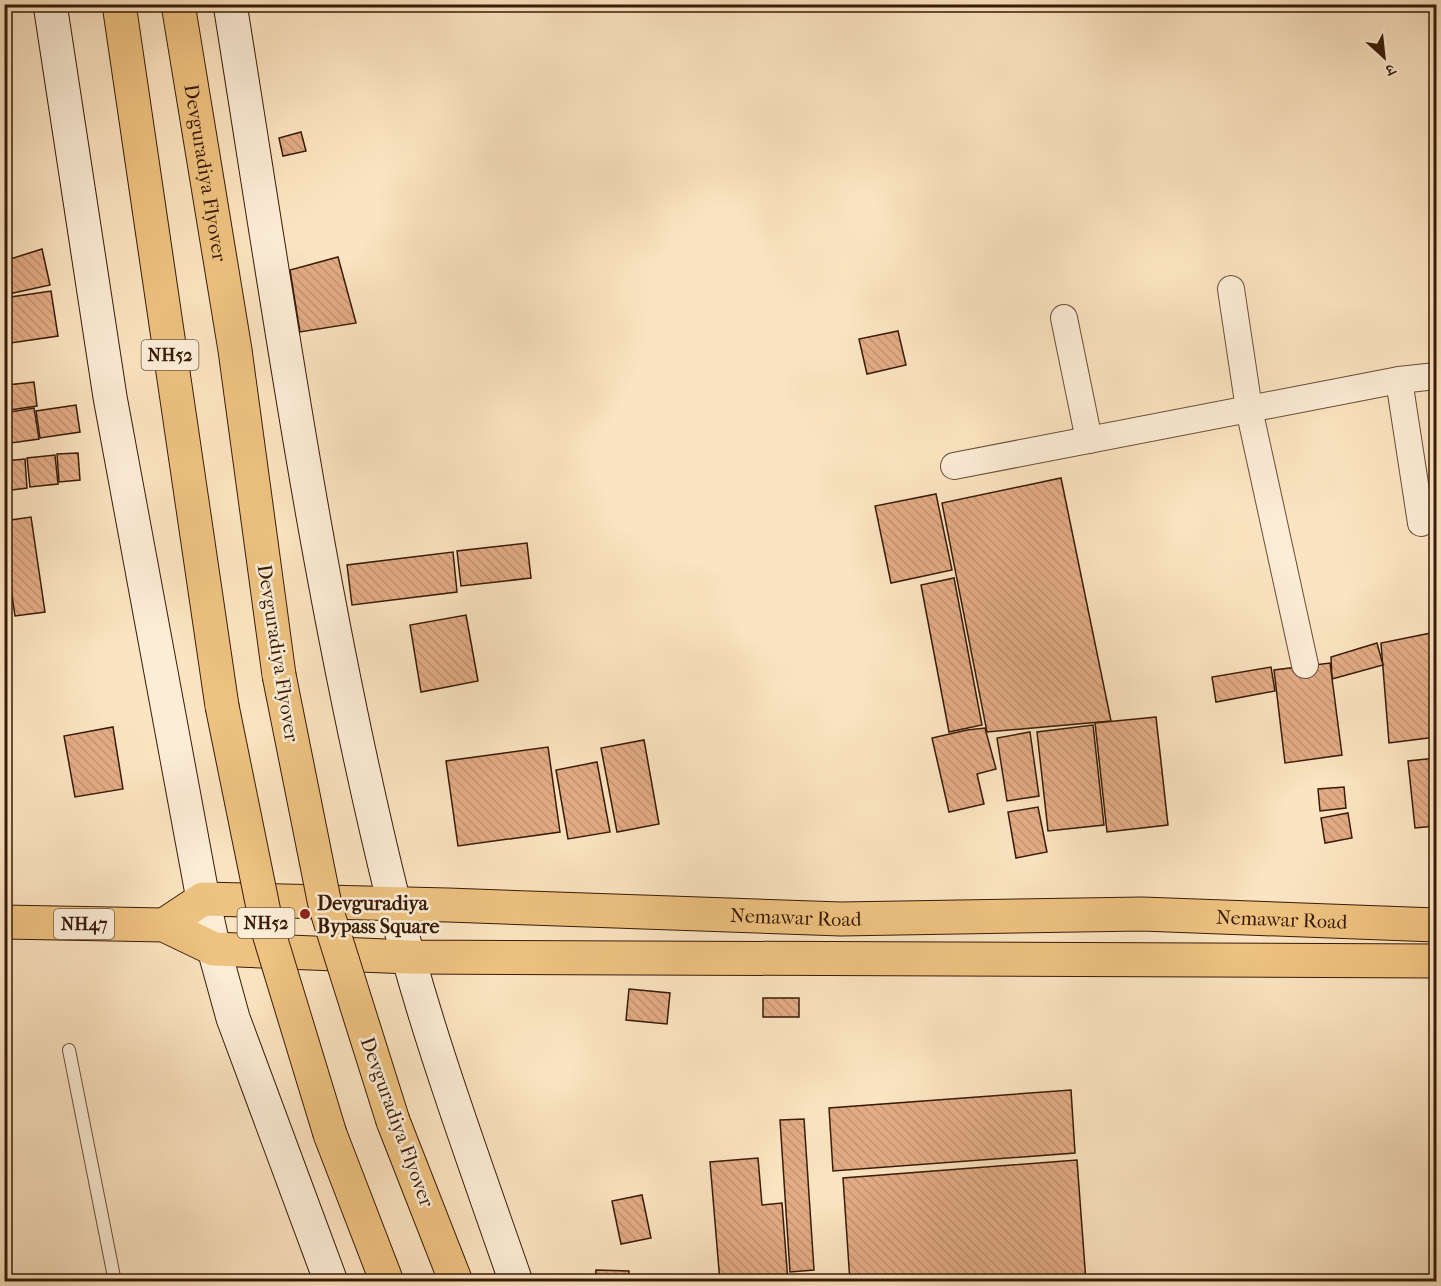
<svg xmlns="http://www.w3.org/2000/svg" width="1441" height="1286" viewBox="0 0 1441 1286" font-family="'IM FELL French Canon','Noto Serif Devanagari',serif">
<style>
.building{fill:url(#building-back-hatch);stroke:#391b06;stroke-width:1.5}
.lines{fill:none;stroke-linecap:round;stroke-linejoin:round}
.lane-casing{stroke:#6a4d35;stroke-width:14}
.street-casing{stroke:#6a4d35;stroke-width:28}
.secondary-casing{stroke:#391b06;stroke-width:35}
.highway-casing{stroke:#391b06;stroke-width:35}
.lane{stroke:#fcedd7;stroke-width:12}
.street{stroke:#fcedd7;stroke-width:26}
.secondary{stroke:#fcedd7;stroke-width:33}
.highway{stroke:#eec280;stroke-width:33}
.highway-bridge-casing{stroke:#391b06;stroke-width:35;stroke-linecap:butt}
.highway-bridge{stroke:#eec280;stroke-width:33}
.poi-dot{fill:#8f2418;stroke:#fcedd7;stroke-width:2}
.labels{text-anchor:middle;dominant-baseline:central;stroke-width:5;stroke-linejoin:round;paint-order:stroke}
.shield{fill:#fcedd7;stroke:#745a45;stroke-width:1.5}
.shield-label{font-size:18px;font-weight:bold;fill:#391b06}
.street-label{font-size:20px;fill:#391b06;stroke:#fcedd7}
.poi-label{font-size:20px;font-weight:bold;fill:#391b06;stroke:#fcedd7;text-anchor:start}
</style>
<defs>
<pattern id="building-back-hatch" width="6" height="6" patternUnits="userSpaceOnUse" patternTransform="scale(1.5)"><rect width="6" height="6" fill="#e3ac86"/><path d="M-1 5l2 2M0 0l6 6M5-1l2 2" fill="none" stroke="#c49372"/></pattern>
</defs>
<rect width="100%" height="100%" fill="#fbe4c1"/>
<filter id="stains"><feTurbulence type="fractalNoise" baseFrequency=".00333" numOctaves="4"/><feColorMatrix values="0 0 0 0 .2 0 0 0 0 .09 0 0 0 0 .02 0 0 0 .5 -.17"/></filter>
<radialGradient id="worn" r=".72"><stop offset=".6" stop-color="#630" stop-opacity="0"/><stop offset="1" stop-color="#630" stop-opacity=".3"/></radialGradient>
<g class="building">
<polygon points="301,132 306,151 283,156 279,138"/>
<polygon points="42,249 50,285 4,295 4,261"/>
<polygon points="338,257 356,323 300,332 290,270"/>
<polygon points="51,291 58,336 4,344 4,298"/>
<polygon points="898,331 906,365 867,374 859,339"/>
<polygon points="34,382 37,406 10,410 7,385"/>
<polygon points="4,386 6,386 10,410 4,411"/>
<polygon points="76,405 80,432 40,438 36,411"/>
<polygon points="34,408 39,439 4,444 4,413"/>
<polygon points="78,453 80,480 59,482 57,454"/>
<polygon points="55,455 58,484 30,487 27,458"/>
<polygon points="25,459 27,488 4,491 4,461"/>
<polygon points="1061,478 1111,721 987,732 942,503"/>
<polygon points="936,494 952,570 891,583 875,506"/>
<polygon points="31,517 45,612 15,616 4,541 4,521"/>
<polygon points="527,543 531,578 461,586 457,551"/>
<polygon points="453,552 457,592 352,605 347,565"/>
<polygon points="4,574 11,616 4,617"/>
<polygon points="954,578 982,725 949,732 921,585"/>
<polygon points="466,615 478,681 421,692 410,625"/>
<polygon points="1436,632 1436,737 1389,743 1381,643"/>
<polygon points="1377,643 1383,665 1332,679 1331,657"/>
<polygon points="1330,663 1342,755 1285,763 1274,670"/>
<polygon points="1271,667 1275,691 1216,702 1212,677"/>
<polygon points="1156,717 1168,825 1107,832 1095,723"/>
<polygon points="1093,725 1104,825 1048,831 1037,732"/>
<polygon points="113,727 123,789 75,797 64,736"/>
<polygon points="985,728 996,769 977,774 984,804 949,812 932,738 967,730"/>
<polygon points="1030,732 1039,796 1007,801 997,738"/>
<polygon points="644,740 659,824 617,832 601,748"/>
<polygon points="548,747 560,832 458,846 446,761"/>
<polygon points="1436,758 1436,826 1415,828 1408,761"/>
<polygon points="597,762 610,832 568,839 556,770"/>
<polygon points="1344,787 1346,808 1320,811 1318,789"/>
<polygon points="1038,807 1047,852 1016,858 1008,812"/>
<polygon points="1348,813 1352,838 1325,843 1321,818"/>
<polygon points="629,989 670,993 667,1024 626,1020"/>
<rect x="763" y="998" width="36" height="19"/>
<polygon points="1071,1090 1075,1153 833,1171 829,1108"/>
<polygon points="804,1119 814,1270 790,1272 780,1120"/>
<polygon points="758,1158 762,1205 782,1203 788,1282 720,1282 710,1162"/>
<polygon points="1077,1160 1086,1282 850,1282 843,1178"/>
<polygon points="642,1195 651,1238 621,1244 612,1201"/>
<polygon points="596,1270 629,1271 628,1282 595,1282"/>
<polygon points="843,1279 843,1282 809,1282"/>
</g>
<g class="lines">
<defs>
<polyline id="lane" points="69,1050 115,1282"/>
<g id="street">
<polyline points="1231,289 1249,409 1305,665"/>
<polyline points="1064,318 1089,440"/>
<polyline points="1399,380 1421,523"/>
<polyline points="954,466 1399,380 1436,376"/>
</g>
<g id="secondary">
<polyline points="50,4 110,397 203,899 214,949 233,1018 331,1282"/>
<path d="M230 4C278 303 320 605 393 899 425 1029 472 1155 516 1282"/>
</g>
<g id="highway">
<polyline points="119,4 222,706"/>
<path id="s1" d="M178 4 235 350 279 675"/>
<polyline points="4,922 164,925 214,949 410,957 1436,961"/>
<path id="s2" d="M164 925 203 899 448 905 841 919 1142 914 1436 925"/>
<polyline points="393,1121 456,1282"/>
<polyline points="330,1134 387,1282"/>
</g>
</defs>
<use href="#lane" class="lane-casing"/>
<use href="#street" class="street-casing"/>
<use href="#secondary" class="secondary-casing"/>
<use href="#highway" class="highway-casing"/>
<use href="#lane" class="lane"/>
<use href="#street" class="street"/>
<use href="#secondary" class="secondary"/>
<use href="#highway" class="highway"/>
<defs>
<g id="highway-bridge">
<polyline points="279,675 325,905 393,1121"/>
<polyline points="222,706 267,927 330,1134"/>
</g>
</defs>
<use href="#highway-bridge" class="highway-bridge-casing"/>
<use href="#highway-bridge" class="highway-bridge"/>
</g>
<circle class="poi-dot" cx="305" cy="914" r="6"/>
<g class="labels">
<g class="shield">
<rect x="141.5" y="340" width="57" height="30" rx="4.5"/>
<rect x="237.5" y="908" width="57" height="30" rx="4.5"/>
<rect x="54" y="909" width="60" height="30" rx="4.5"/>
</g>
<g class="shield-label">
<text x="170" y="355">NH52</text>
<text x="266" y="923">NH52</text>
<text x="84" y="924">NH47</text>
</g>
<g class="street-label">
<text stroke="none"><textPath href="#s1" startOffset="171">Devguradiya Flyover</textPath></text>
<text transform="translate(278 653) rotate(81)">Devguradiya Flyover</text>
<text stroke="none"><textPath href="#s2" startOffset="640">Nemawar Road</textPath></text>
<text stroke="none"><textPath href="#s2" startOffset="1126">Nemawar Road</textPath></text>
<text transform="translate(397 1122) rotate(70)">Devguradiya Flyover</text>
</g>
<g class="poi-label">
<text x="317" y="903">Devguradiya<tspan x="317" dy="23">Bypass Square</tspan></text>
</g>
</g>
<rect width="1441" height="1286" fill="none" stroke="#fbe4c1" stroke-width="24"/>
<rect x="6" y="6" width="1429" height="1274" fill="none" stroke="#391b06" stroke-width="3"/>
<rect x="12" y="12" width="1417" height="1262" fill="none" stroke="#391b06" stroke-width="1.5"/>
<g transform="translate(1384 57) rotate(153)" stroke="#fcedd7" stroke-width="4.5" paint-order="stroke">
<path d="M0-4.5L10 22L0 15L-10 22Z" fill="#391b06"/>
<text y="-9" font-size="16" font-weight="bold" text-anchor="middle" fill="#391b06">उ</text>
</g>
<rect width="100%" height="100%" filter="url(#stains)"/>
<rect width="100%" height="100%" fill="url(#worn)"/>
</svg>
